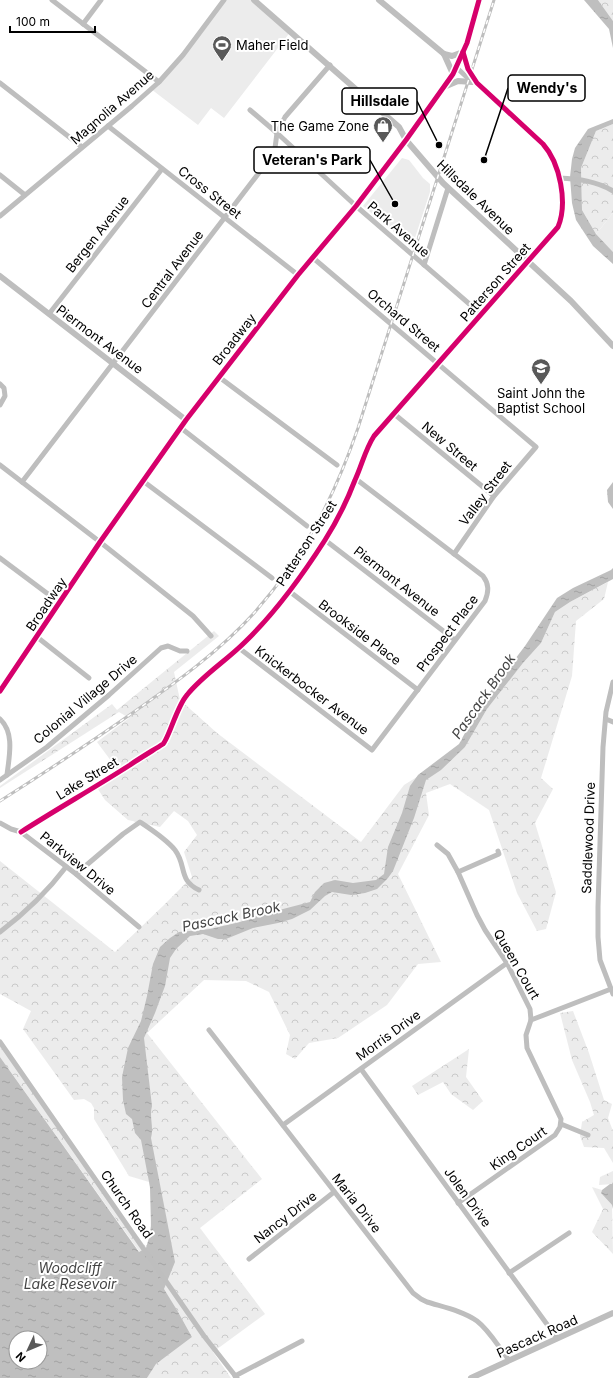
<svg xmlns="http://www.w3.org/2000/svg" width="613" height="1378" viewBox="0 0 613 1378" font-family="Inter,sans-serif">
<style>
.green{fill:#ececec}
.forest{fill:url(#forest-crowns)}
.water{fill:url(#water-ripples);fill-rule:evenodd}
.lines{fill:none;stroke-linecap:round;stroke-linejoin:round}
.minor{stroke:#bebebe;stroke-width:5}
.tertiary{stroke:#bebebe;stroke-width:6}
.rail-casing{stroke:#bebebe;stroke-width:3}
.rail{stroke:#fff;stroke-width:1.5;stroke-dasharray:4.5;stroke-linecap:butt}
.cycleway-casing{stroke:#fff;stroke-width:8}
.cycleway{stroke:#d6006c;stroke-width:5}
.labels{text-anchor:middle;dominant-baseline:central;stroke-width:4;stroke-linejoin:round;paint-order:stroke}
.poi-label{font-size:13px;fill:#000;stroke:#fff;text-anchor:start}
.street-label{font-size:13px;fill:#000;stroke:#fff}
.water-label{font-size:14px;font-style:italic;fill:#444;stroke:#fff}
.leader{fill:none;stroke:#000;stroke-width:1.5}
.callout-dot{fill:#000;stroke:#fff;stroke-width:1.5}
.callout{fill:#fff;stroke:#000;stroke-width:1.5}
.callout-label{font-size:14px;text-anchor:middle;font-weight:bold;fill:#000}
</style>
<defs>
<pattern id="forest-crowns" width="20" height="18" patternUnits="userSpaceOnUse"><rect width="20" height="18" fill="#ececec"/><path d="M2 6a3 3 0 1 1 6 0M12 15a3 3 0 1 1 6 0" fill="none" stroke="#c9c9c9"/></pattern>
<pattern id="water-ripples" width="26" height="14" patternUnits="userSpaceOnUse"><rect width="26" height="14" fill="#bfbfbf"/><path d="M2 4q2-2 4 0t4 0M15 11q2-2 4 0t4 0" fill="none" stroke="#a2a2a2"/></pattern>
</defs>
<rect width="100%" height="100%" fill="#fff"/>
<g class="green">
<polygon points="224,0 254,0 291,31 224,118 211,108 198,125 151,89 159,82"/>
<polygon points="402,158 409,160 423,178 430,184 430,192 412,247 363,206"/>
<polygon points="613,213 613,252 596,234"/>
</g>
<g class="forest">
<polygon points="598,0 613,0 613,21"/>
<polygon points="613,124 613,213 596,234 582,210 581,168 596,131"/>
<path d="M608 582 604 599 576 621 572 676 541 778 553 789 535 823 556 892 546 929 537 931 517 893 489 810 450 784 426 793 429 815 398 874 441 962 418 964 387 1005 338 1038 309 1043 295 1059 286 1054 290 1035 269 992 246 981 204 980 147 1033 262 1179 200 1228 265 1314 213 1352 231 1378H147L156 1364 192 1337 177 1310 146 1261 0 1057V1042L111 1202 146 1247C153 1231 152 1199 149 1182L129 1176 94 1119V1108L91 1103 84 1099 74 1100 23 1029 31 1011 0 994V861L115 952 164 905 192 877 184 852 197 835 188 821 174 811 160 827 128 820 105 800 96 786 120 773 97 742 129 718 119 712 0 788V786L112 704 117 710 214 631 219 636 174 672 180 700 217 733 361 842 404 785 465 747 487 709 523 663 541 643 555 612 570 602Z"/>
<polygon points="573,1011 589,1053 604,1100 612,1104 608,1118 613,1131 613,1163 604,1148 584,1147 580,1136 582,1122 594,1115 590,1102 572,1060 560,1013"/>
<polygon points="469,1049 466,1077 483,1101 473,1110 451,1094 443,1082 418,1095 412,1086"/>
<polygon points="613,1171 613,1184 599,1185 600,1177"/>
<polygon points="592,1187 602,1190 601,1193 612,1205 613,1254 592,1232 603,1209"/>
</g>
<g class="water">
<polygon points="584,0 598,0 613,21 613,48 609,29"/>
<polygon points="613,119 613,124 596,131 581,168 582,210 596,234 613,252 613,264 593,246 576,220 572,203 570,177 572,159 575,148 588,129"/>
<polygon points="613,482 613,509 608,502 607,490"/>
<path d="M613 568V579L570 602 555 612 541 643 523 663 487 709 465 747 441 770 426 780 414 818 393 871 388 878 377 889 365 893 351 895 332 892 325 896 310 910 292 919 278 923 253 928 226 939H218L203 934 190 936 176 949 170 958 165 986 155 1013 144 1038 152 1106C149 1117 154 1127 151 1138L175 1262 164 1289 177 1310 192 1337 156 1364 147 1378H0V1057L139 1252 146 1248 150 1235 151 1226 150 1187 141 1140 135 1133 132 1119 126 1114 123 1100 122 1077 128 1048 141 1021 147 996 153 964 160 947 170 938 179 932 210 929 240 922 256 916 310 902 315 892 324 883 335 880 353 883 376 880 384 874 388 847 402 813 410 786 418 775 459 744 480 705 525 646 557 598 573 588 611 570ZM16 1338H40V1362H16Z"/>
<polygon points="610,1184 613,1184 613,1209 612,1205 601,1193 602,1190"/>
</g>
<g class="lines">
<g class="minor">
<polyline points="52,0 159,82"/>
<polyline points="83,24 101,0"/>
<polyline points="457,68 472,82"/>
<polyline points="0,83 82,147"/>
<polyline points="250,110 277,133 356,206 481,314"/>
<polyline points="108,126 298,275"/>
<polyline points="0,175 25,195"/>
<path d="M559 178C579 179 596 181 613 191"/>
<polyline points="0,216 132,106 159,82 183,55 224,0"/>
<polyline points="312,257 536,447 494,496 454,554"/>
<polyline points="424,265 448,188"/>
<polyline points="49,314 162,169"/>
<polyline points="219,377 337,465"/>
<polyline points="0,384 4,388 5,396 0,405"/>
<polyline points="393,413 494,496"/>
<polyline points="181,428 307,526"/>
<polyline points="0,465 100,542 193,616 211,636"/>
<polyline points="143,481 272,578"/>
<polyline points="22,482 268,161 275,148 277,133 285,117 330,65"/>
<polyline points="325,540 455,640"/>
<polyline points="0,558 60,603"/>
<polyline points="289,591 418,690"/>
<polyline points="37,637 89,678"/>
<path d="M239 648 372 750 485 601C489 591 489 584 483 576L356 479"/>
<polyline points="613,682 606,712 603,747 598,907 598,937 600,960 613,994"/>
<path d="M0 719C15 733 9 757 7 775"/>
<polyline points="606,719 613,722"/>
<polyline points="0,780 47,747 109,695 161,648 168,646 180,651 187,651"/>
<polyline points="0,823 11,829 21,832 76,874 139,927"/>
<path d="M21 832C57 809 94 788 130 765 140 758 152 751 163 744 169 738 177 706 187 695 203 675 226 661 245 642 276 612 302 576 325 540 337 521 347 501 355 480 362 465 365 450 374 436L558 227C568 203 560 163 543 144L477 83 468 69 463 52"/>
<polyline points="437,845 448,854 458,872 477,915 485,930 507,963 530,1009 531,1020 526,1035 527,1048 561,1119 560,1127 555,1135 458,1203"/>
<polyline points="458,872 499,854 498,851"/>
<path d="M76 874 123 834 140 822C152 830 166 839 175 850 187 866 178 880 199 890"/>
<path d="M0 932C25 913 47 892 66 867"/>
<polyline points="531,1020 611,989"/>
<path d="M209 1030 413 1293 421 1299 427 1302C443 1307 463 1311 477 1321 490 1331 499 1348 509 1360"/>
<polyline points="0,1042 204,1336 237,1378"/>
<polyline points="361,1069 557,1338"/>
<polyline points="561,1124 588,1135"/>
<polyline points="283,1125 507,963"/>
<polyline points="249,1259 334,1192"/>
<polyline points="509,1273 569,1233"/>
<polyline points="235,1376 302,1341"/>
</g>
<g class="tertiary">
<polyline points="254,0 399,127 406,140 443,183 571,301 613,346"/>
<polyline points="379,0 444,54 453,74"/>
<polyline points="444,54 452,56 463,52"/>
<polyline points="444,87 458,81 472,82"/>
<polyline points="0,276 186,420"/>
<polyline points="0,691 100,542 186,420 298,275 356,206 406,140 453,74 467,43 479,0"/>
<polyline points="471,1378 613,1313"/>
</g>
<defs>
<path id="rail" d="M0 801C44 773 88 744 131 714 175 683 219 652 255 612 304 556 334 498 358 428L494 0"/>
</defs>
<use href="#rail" class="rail-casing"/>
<use href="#rail" class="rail"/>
<defs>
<g id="cycleway">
<polyline points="0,691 100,542 186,420 298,275 356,206 406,140 453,74 467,43 479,0"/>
<path d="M21 832C57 809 94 788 130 765 140 758 152 751 163 744 169 738 177 706 187 695 203 675 226 661 245 642 276 612 302 576 325 540 337 521 347 501 355 480 362 465 365 450 374 436L558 227C568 203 560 163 543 144L477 83 468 69 463 52"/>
</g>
</defs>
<use href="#cycleway" class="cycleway-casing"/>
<use href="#cycleway" class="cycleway"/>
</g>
<defs>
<symbol id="stadium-pin" viewBox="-11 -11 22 30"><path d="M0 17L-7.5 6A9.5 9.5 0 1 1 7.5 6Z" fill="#595959" stroke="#fff"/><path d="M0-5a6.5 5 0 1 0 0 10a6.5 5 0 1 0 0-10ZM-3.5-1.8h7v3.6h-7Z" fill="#fff"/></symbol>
<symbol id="shop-pin" viewBox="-11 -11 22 30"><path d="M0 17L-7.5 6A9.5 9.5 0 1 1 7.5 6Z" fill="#595959" stroke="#fff"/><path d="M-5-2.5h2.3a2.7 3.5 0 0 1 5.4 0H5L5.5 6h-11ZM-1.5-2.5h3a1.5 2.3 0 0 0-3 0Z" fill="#fff"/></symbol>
<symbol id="school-pin" viewBox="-11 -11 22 30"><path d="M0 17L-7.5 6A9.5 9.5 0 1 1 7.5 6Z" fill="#595959" stroke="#fff"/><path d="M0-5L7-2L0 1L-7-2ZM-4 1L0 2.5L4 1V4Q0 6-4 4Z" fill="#fff"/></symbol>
</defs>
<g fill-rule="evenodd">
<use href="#stadium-pin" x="211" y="34" width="22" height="30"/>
<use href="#shop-pin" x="372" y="115" width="22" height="30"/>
<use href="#school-pin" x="530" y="357" width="22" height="30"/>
</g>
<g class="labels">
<g class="poi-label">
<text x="236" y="45">Maher Field</text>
<text x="369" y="126" text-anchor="end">The Game Zone</text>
<text x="541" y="393" text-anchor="middle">Saint John the<tspan x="541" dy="15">Baptist School</tspan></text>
</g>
<g class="street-label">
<text transform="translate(112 107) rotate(-41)">Magnolia Avenue</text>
<text transform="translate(210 192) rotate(38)">Cross Street</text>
<text transform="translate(476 197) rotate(44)">Hillsdale Avenue</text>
<text transform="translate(399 229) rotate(41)">Park Avenue</text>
<text transform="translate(97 234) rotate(-52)">Bergen Avenue</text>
<text transform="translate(172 269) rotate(-53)">Central Avenue</text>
<text transform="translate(495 282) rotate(-49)">Patterson Street</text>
<text transform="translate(404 320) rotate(40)">Orchard Street</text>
<text transform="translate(100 339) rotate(37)">Piermont Avenue</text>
<text transform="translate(234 339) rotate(-52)">Broadway</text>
<text transform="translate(450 446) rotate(40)">New Street</text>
<text transform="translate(485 493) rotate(-53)">Valley Street</text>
<text transform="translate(306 543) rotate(-57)">Patterson Street</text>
<text transform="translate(397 581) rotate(38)">Piermont Avenue</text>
<text transform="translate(46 604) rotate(-56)">Broadway</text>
<text transform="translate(360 632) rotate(37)">Brookside Place</text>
<text transform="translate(447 633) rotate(-53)">Prospect Place</text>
<text transform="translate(312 690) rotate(37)">Knickerbocker Avenue</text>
<text transform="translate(85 699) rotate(-40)">Colonial Village Drive</text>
<text transform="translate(87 778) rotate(-31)">Lake Street</text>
<text transform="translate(588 838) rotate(-88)">Saddlewood Drive</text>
<text transform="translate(78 863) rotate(39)">Parkview Drive</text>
<text transform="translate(517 964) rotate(60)">Queen Court</text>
<text transform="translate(388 1035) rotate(-36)">Morris Drive</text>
<text transform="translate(518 1148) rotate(-35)">King Court</text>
<text transform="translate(468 1197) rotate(54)">Jolen Drive</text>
<text transform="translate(357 1203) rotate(52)">Maria Drive</text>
<text transform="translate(127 1204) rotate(55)">Church Road</text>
<text transform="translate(285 1217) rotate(-38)">Nancy Drive</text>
<text transform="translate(537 1336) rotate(-24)">Pascack Road</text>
</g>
<g class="water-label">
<text transform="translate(483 696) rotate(-55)">Pascack Brook</text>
<text transform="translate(231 916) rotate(-12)">Pascack Brook</text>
<text x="70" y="1267">Woodcliff<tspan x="70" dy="16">Lake Resevoir</tspan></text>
</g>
</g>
<path class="leader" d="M484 160L508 88M439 145L417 101M395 204L370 160"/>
<g class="callout-dot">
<circle cx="484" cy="160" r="4"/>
<circle cx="439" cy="145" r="4"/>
<circle cx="395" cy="204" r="4"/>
</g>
<g class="callout">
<rect x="508" y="75" width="77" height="26" rx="4"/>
<rect x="342" y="88" width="75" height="26" rx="4"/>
<rect x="254" y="147" width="116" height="26" rx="4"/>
</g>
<g class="callout-label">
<text x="547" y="93">Wendy's</text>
<text x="380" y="106">Hillsdale</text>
<text x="312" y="165">Veteran's Park</text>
</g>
<g transform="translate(28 1350) rotate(226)"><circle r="19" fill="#ffffff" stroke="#999999"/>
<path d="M0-3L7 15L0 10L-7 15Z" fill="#595959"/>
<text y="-6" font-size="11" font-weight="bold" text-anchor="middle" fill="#000000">N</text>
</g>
<path d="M10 26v6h85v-6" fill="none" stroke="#000000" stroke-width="2"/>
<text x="16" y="26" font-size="12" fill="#000000" stroke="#ffffff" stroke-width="3" paint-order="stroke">100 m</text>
</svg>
